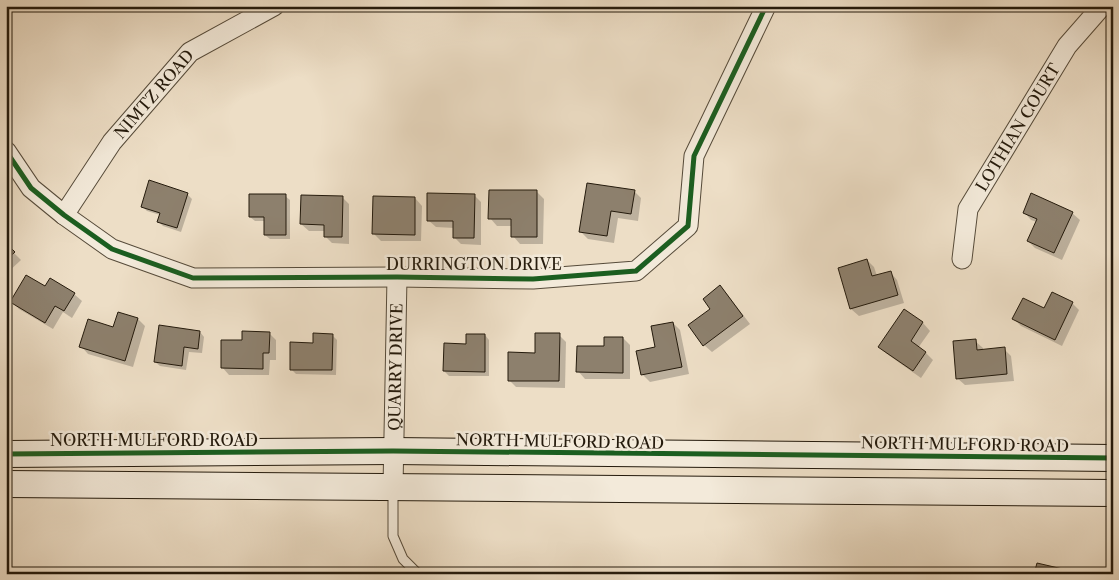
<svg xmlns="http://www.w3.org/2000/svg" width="1119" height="580" viewBox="0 0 1119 580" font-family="'Libre Caslon Text',serif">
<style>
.shadow{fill:#0003}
.building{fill:#8d806d;stroke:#241a0c}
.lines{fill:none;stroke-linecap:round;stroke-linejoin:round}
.lane-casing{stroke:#564b3a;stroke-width:11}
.street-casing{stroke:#564b3a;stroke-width:21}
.secondary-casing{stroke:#241a0c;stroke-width:28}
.lane{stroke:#f3eada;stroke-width:9}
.street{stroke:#f3eada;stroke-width:19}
.secondary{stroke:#f3eada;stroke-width:26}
.cycleway-casing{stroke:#f3eada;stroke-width:8}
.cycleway{stroke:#1b5e20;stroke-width:5}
.labels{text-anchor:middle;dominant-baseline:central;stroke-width:5;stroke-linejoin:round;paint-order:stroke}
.street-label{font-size:16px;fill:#241a0c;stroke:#f3eada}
</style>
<rect width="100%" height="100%" fill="#eddec6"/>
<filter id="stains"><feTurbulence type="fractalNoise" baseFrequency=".004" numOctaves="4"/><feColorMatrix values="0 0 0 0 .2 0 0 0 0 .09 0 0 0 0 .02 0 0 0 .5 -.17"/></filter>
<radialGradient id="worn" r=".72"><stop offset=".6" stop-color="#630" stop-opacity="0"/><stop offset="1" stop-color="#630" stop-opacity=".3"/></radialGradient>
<g class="shadow">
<polygon points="634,191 641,198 638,221 618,218 614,243 588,239 581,232"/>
<polygon points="537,192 544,199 543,244 520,244 513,236 513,226 497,226 490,218"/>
<polygon points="187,194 192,199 181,232 163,226 158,221 160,215 147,211 142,206"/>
<polygon points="474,195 481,202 481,245 461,244 454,237 454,228 436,227 428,220"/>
<polygon points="285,196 290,200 290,239 270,239 265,235 265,221 255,221 250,217"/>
<polygon points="342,197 349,204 349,244 332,243 325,236 325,231 309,231 301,224"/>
<polygon points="415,198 422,206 421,241 381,241 373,233"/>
<polygon points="1024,212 1072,213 1080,220 1062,260 1035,248 1028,241 1037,222 1031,220"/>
<polygon points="6,245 21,260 6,274"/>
<polygon points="867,260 874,267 877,276 890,272 897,280 904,303 859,316 851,309 839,268"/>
<polygon points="51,280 74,294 82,301 72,318 63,312 53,329 19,309 11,301 46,288"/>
<polygon points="720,287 727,294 750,324 712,352 704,345 690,325 711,309"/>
<polygon points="1072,303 1079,310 1062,346 1021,326 1014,319"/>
<polygon points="904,311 923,323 930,331 918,348 926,353 933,360 921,378 887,354 879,347"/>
<polygon points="119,313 138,319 145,326 133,367 88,354 81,346 114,328"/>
<polygon points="673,323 680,330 689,374 650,382 642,374 656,348"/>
<polygon points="200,332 204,337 202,353 189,352 186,370 160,366 155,362"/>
<polygon points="269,333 276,340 276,360 270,360 269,375 229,375 222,367 243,342"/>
<polygon points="332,335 337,340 336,375 296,374 291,369 314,344"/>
<polygon points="485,335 489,340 489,376 449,376 444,371 467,345"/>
<polygon points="559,335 566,342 565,388 516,387 509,380 536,354"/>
<polygon points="623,338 630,345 630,379 585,379 578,371 605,347"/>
<polygon points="975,341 983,348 983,351 1004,349 1011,356 1014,381 965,385 957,378"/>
</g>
<g class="building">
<polygon points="149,180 188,193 177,228 157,222 160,213 141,207"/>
<polygon points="587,183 635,190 631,214 611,211 607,236 579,232"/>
<polygon points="489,190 537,190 537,237 511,237 511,219 488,219"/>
<polygon points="427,193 475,194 474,238 453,238 453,221 427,221"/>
<polygon points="1031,193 1073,212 1054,253 1027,241 1037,219 1023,213"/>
<polygon points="249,194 286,194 286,235 264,235 264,217 249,217"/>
<polygon points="301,195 343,196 342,237 324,237 324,225 300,224"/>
<polygon points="373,196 415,197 415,235 372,234"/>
<polygon points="6,243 15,252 6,260"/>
<polygon points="867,259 872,276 891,271 898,295 850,309 838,268"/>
<polygon points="26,275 45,286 50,278 75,293 64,311 55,306 45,323 10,302"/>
<polygon points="720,285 743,316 703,346 688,325 710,309 703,299"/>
<polygon points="1052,292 1073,302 1055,340 1012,319 1023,298 1044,308"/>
<polygon points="904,309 923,322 911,341 926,352 913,371 878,347"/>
<polygon points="118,312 138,318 125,361 79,347 88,319 113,327"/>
<polygon points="673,322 682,367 641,375 636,351 655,347 651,326"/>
<polygon points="159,325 200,331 198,349 184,347 182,366 154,362"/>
<polygon points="242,331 270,332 269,353 263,353 263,369 221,368 221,340 242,340"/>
<polygon points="313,333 333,334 332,370 290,370 290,342 313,343"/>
<polygon points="535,333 560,333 559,381 508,381 508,352 535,353"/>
<polygon points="466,334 485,334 485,372 443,371 444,343 466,344"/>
<polygon points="604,337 623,337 623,373 576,372 577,346 604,346"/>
<polygon points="976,339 977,350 1005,347 1007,374 956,379 953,341"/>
<polygon points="1037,563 1080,573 1034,574"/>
</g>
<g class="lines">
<defs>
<polyline id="lane" points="393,490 393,536 403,559 418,574"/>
<g id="street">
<polyline points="6,151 31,188 64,215 112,249 193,278 397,277 533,279 636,271 688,226 694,156 766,6"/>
<path id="s1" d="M64 215 112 142 190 52 274 6"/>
<path id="s2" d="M962 259 968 209 1067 46 1102 6"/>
<path id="s3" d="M393 487 397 277"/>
</g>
<g id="secondary">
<polyline points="6,454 393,451 1113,458"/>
<polyline points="6,484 1113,493"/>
</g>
</defs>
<use href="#lane" class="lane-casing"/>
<use href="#street" class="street-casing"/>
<use href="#secondary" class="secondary-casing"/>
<use href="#lane" class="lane"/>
<use href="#street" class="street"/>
<use href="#secondary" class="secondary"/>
<defs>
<g id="cycleway">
<polyline points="6,151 31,188 64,215 112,249 193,278 397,277 533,279 636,271 688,226 694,156 766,6"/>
<polyline points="6,454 393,451 1113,458"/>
</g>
</defs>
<use href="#cycleway" class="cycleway-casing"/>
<use href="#cycleway" class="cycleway"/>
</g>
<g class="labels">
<g class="street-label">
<text stroke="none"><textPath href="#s1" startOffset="151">NIMTZ ROAD</textPath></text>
<text stroke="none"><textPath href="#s2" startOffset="146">LOTHIAN COURT</textPath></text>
<text x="474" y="264">DURRINGTON DRIVE</text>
<text stroke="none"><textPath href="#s3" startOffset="120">QUARRY DRIVE</textPath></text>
<text x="154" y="440">NORTH MULFORD ROAD</text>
<text transform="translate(560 441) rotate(1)">NORTH MULFORD ROAD</text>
<text transform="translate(965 444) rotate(1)">NORTH MULFORD ROAD</text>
</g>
</g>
<rect width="1119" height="580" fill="none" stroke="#eddec6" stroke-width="25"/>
<rect x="8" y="8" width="1104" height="565" fill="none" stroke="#241a0c" stroke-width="2.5"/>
<rect x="12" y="12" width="1094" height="555" fill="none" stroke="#241a0c"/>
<rect width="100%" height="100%" filter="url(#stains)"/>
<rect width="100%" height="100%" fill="url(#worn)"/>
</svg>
